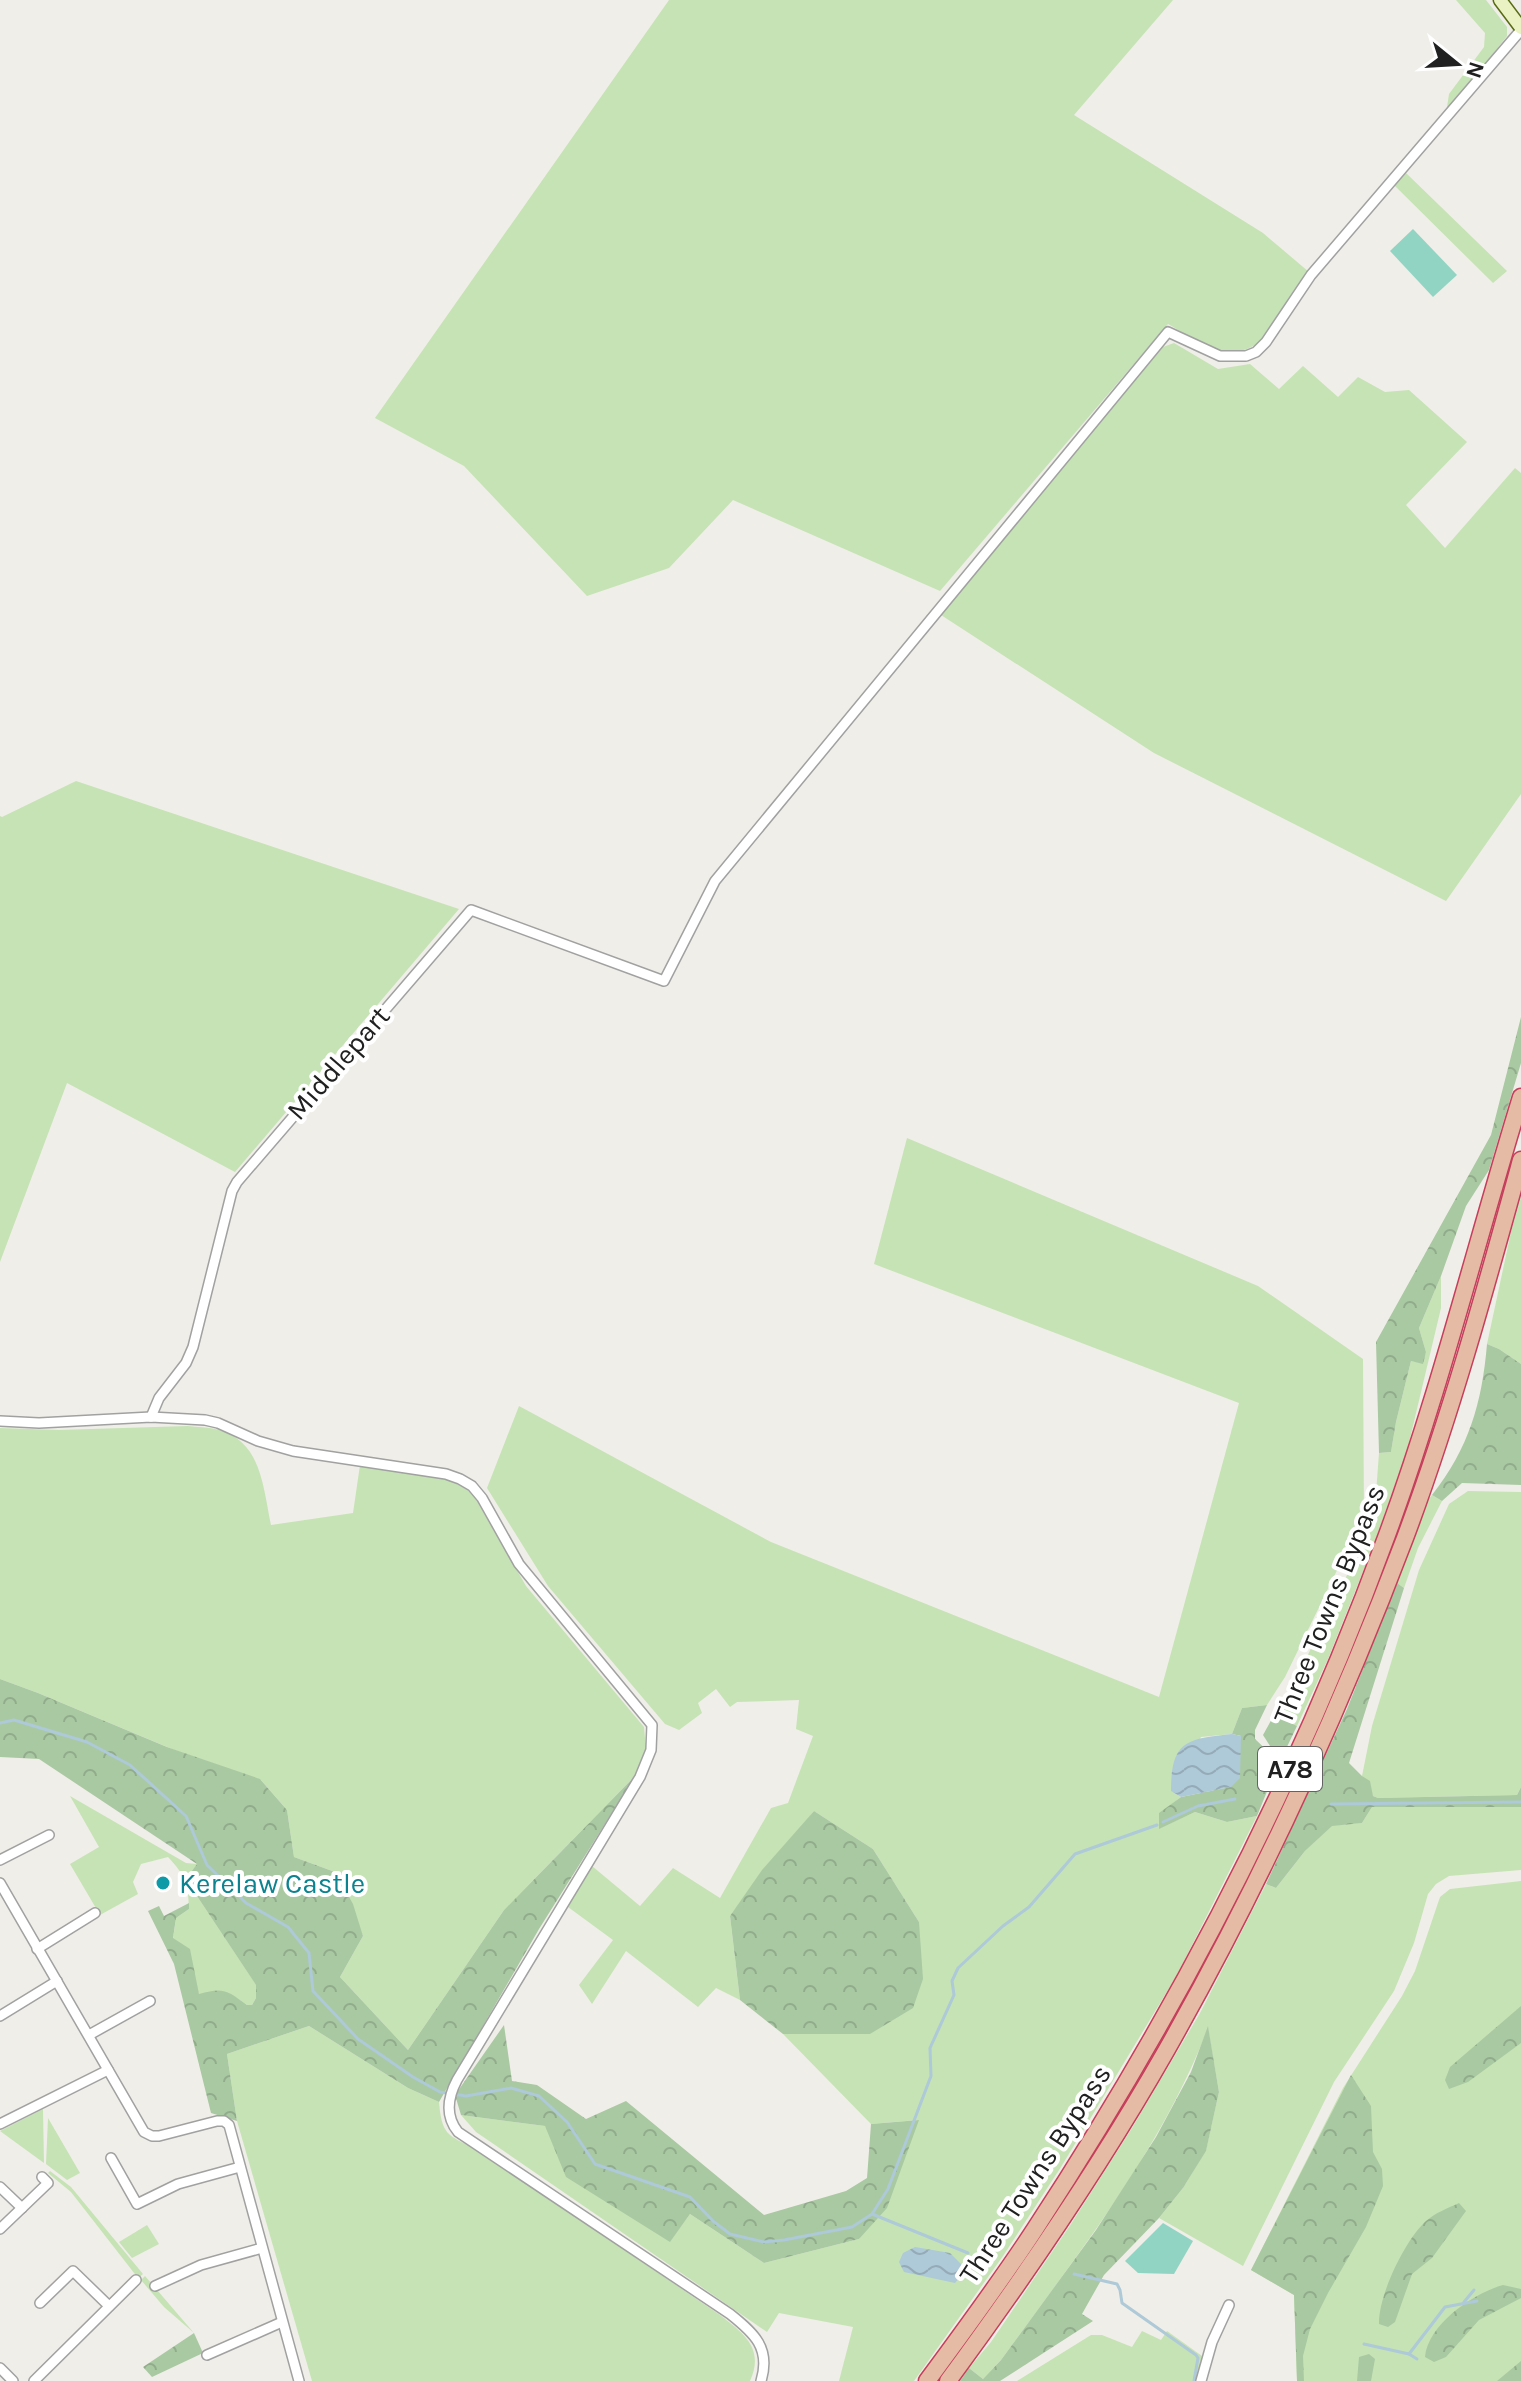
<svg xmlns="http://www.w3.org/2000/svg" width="1521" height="2381" viewBox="0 0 1521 2381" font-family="Karla,sans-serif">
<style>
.grass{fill:#c6e3b5}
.forest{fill:url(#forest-crowns)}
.pitch{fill:#91d4c3}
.water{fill:url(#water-waves)}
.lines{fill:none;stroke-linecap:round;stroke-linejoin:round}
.stream{stroke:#aec9d7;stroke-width:3}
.minor-casing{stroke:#a1a1a1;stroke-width:12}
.secondary-casing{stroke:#576b13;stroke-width:15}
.trunk-casing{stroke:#c53e5b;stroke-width:19}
.minor{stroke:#fff;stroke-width:9}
.secondary{stroke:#eaf2c4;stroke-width:12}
.trunk{stroke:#e6bba5;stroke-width:16}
.culture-dot{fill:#0f9aa8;stroke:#fff;stroke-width:3}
.labels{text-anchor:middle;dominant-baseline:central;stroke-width:8;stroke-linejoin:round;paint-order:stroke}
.shield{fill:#fff;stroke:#636363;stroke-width:2}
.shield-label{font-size:26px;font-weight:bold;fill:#202020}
.street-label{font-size:28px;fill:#202020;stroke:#fff}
.culture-label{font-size:28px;fill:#0d838f;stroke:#fff;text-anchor:start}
</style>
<defs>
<pattern id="forest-crowns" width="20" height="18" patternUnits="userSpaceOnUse" patternTransform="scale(2)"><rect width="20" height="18" fill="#a9c9a2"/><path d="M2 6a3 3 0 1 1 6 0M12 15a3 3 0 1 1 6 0" fill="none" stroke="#91ac8b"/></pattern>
<pattern id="water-waves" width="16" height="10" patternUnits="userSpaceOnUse" patternTransform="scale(2)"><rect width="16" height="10" fill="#aec9d7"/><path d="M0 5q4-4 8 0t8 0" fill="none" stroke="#95acb8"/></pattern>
</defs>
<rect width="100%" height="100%" fill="#f0eee8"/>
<g class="grass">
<path d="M669 0H1173L1074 115 1263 233 1309 272 1262 340C1228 367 1200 342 1168 324L940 591 733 500 669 568 587 596 464 466 375 418Z"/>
<polygon points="1456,0 1486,0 1507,27 1507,36 1446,114 1449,94 1484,47 1485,33"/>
<polygon points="1406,173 1507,271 1493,283 1489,279 1394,185"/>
<polygon points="1174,343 1218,369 1250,364 1279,389 1303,366 1338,397 1358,377 1385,392 1409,390 1467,442 1406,505 1445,548 1515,468 1521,473 1521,794 1446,901 1154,753 941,615 1163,347"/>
<polygon points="76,781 459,909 235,1172 67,1083 0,1262 0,816 2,817"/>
<polygon points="907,1138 1258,1286 1363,1359 1364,1515 1285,1677 1267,1705 1242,1708 1232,1734 1201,1737 1171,1791 1181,1797 1160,1813 1160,1828 1195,1812 1227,1822 1257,1816 1177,1975 1061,2167 1003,2256 914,2381 839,2381 853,2327 779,2313 767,2332 476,2132 461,2115 545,2126 670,2241 690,2214 764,2263 859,2239 918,2120 871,2124 783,2034 870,2034 919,1922 873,1849 814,1811 730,1916 740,2000 716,1988 698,2007 626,1951 592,2004 579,1985 613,1940 568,1907 592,1866 640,1906 673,1868 720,1898 771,1808 788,1803 813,1736 796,1729 799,1700 737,1702 730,1707 716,1689 698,1703 702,1713 679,1730 665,1724 548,1586 487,1488 519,1406 771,1542 1159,1697 1239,1403 874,1264"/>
<polygon points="1521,1197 1521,1364 1499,1349 1487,1344 1511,1232"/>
<polygon points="1441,1276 1441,1308 1407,1451 1374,1544 1328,1659 1297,1726 1274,1715 1297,1677 1374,1520 1379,1453 1391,1452 1396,1422 1411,1361 1422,1363 1426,1352 1419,1328"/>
<path d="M187 1426C197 1427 209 1427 219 1430 262 1442 263 1488 271 1525L353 1513 360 1465C398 1470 442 1470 473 1494L526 1586 644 1727 646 1749 635 1776 504 1910 408 2050 340 1977 363 1936 335 1872 294 1857 287 1810 261 1780 172 1749 38 1693 0 1679V1428L59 1430Z"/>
<polygon points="1468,1491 1521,1492 1521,1787 1517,1795 1378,1798 1373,1796 1362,1776 1372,1726 1419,1570 1449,1504"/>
<polygon points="1432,1495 1442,1501 1418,1548 1404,1588 1397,1583 1426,1502"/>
<path d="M70 1796 186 1863 197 1864 189 1884 257 1986 256 1998 252 2005H247L240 2000 199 1994 173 1939 176 1918 189 1909C188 1881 186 1877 168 1857L141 1864 133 1882 138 1894 100 1915 70 1864 99 1847Z"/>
<path d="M1372 1807H1521V1870L1449 1876 1436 1884 1428 1894 1414 1943 1394 1991 1334 2082 1243 2266 1159 2218 1183 2188 1206 2150 1219 2092 1208 2028C1161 2150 1078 2254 1001 2360L983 2379 969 2368 991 2342 1071 2224 1132 2128 1200 2013 1266 1884 1276 1888 1305 1851 1332 1825 1362 1823Z"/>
<polygon points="1521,1881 1521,2381 1297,2381 1294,2295 1251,2270 1343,2088 1402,1996 1415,1971 1440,1897 1450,1889"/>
<path d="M309 2026 408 2088 439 2102C442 2135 447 2135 476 2149L720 2315C743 2333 765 2348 750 2381H312L237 2121 227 2054Z"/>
<polygon points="43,2109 43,2111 44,2163 0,2131"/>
<polygon points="48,2118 80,2173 67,2180 46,2164"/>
<polygon points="50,2171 71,2187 143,2274 138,2278 71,2192 48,2173"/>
<polygon points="147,2225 159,2244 132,2258 119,2242"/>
<polygon points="145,2276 194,2333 164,2307 141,2280"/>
<polygon points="1142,2331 1161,2340 1167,2331 1202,2356 1196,2381 1017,2381 1091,2335 1102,2335 1132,2347"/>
</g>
<g class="forest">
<polygon points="1521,1017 1521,1063 1489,1170 1466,1206 1441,1276 1419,1328 1426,1352 1423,1364 1411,1361 1396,1422 1391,1452 1379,1453 1376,1342 1491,1135"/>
<path d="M1487 1344 1499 1349 1521 1364V1485L1462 1483 1442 1501 1432 1495C1469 1448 1482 1403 1487 1344Z"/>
<polygon points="1397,1583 1404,1588 1349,1763 1362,1776 1370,1781 1373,1796 1378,1798 1517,1795 1521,1787 1521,1807 1372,1807 1362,1823 1332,1826 1305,1851 1276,1888 1266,1884 1347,1709"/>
<path d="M0 1679 38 1693 167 1747 260 1779 287 1810 294 1857 335 1872 353 1904 363 1936 340 1977 408 2050 504 1910 635 1776 539 1929 439 2102 408 2088 309 2026 227 2054 237 2121 211 2113 174 1964 148 1911 159 1906 164 1916 189 1903V1909L176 1918 173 1938 190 1949 199 1994C223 1987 227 1990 247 2005H252L256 1998V1985L189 1884 192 1871 197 1864 39 1759 0 1757Z"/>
<polygon points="1267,1705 1255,1730 1255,1739 1279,1762 1257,1816 1227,1822 1195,1812 1159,1829 1159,1813 1181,1797 1230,1787 1241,1736 1232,1734 1242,1708"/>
<polygon points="1274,1715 1297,1726 1284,1753 1270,1746 1263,1735"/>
<polygon points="814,1811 873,1849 919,1922 923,1979 913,2008 870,2034 783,2034 740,2000 730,1916 762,1870"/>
<polygon points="1521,2006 1521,2043 1468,2082 1449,2089 1445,2080 1450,2067"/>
<polygon points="504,2025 512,2081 537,2085 586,2119 626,2101 764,2215 846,2191 867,2178 871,2124 919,2120 887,2208 859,2239 764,2263 690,2214 670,2242 566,2177 545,2126 461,2115 455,2095"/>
<polygon points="1208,2026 1219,2092 1206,2151 1183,2188 1159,2218 1104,2275 1082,2314 1093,2321 1000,2381 960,2381 969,2368 983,2379 1001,2360 1096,2230 1156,2137 1191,2072"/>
<polygon points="1351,2075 1371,2106 1373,2152 1382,2169 1383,2186 1366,2227 1328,2293 1310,2329 1303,2356 1304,2381 1297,2381 1294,2295 1251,2270"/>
<path d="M1459 2203 1466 2211 1432 2258 1412 2274 1395 2322 1388 2327 1379 2324C1378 2296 1405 2240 1426 2221 1435 2213 1448 2208 1459 2203Z"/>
<path d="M1503 2285 1521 2289V2298L1479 2320 1446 2357 1434 2362 1425 2357C1428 2324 1474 2293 1503 2285Z"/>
<polygon points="194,2333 203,2353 152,2377 143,2367"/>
<polygon points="1369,2354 1375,2359 1371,2381 1357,2381 1359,2357"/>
<polygon points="1521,2361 1521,2381 1497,2381"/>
</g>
<g class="pitch">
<polygon points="1413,229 1457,275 1433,297 1390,251"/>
<polygon points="1163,2223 1193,2241 1174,2274 1138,2273 1125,2261"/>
</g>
<g class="water">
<path d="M1232 1734 1241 1736 1240 1778 1231 1787 1181 1797 1171 1791C1171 1740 1187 1739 1232 1734Z"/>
<polygon points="915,2247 950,2253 961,2264 961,2276 955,2283 904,2272 899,2262 903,2253"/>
</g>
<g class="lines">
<g class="stream">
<polyline points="0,1723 14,1720 87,1742 130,1765 186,1816 207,1865 246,1903 288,1927 309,1953 313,1991 358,2039 413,2077 440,2092 466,2096 511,2088 539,2096 567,2122 595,2164 690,2197 713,2221 730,2234 764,2242 784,2240 852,2227 872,2214 888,2189 931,2076 930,2048 954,1995 952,1981 958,1968 1003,1926 1029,1907 1075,1854 1157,1825"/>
<polyline points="1331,1804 1521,1802"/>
<polyline points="1163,1822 1198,1806 1235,1799"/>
<polyline points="872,2214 968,2253"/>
<polyline points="1074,2274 1117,2284 1120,2290 1122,2303 1196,2355 1198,2358 1194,2381"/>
<polyline points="1464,2302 1474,2290"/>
<polyline points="1364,2344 1409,2354 1417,2359"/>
<polyline points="1409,2354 1445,2307 1477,2301"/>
</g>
<defs>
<g id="minor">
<polyline points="151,1417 159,1398 186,1363 193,1347 232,1191 237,1182 471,910 664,981 715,881 1168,332 1220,356 1246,356 1256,352 1266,342 1311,275 1521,30"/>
<path d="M0 1421 39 1423 151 1417 205 1420 218 1423 258 1441 293 1451 446 1474 460 1479 472 1486 482 1498 519 1564 652 1725 651 1750 640 1777 457 2080C448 2097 445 2116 458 2132L730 2314C754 2333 771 2348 761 2381"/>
<polyline points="0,1860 49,1835"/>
<polyline points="0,1883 144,2132 152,2136 159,2136 217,2121 224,2121 229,2125 299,2381"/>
<polyline points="37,1949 95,1913"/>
<polyline points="0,2016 57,1981"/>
<polyline points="89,2035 150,2001"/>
<polyline points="0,2124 108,2070"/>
<polyline points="111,2158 137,2204 178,2184 240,2167"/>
<polyline points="0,2187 22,2208"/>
<polyline points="0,2229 48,2183 42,2177"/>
<polyline points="155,2286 201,2265 262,2248"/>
<polyline points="40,2303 73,2271 109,2306"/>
<polyline points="207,2355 282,2322"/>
<polyline points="0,2368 13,2381"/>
<polyline points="34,2381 136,2280"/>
<polyline points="1201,2381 1212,2342 1229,2305"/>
</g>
<polyline id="secondary" points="1500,0 1521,28"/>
<g id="trunk">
<path d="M927 2381C964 2331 1001 2281 1035 2229 1177 2012 1298 1779 1387 1535 1440 1391 1476 1243 1521 1097"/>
<path d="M948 2381C1026 2275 1101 2165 1166 2051 1259 1887 1338 1715 1405 1538 1451 1415 1486 1287 1521 1160"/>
</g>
</defs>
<use href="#minor" class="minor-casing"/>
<use href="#secondary" class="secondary-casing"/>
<use href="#trunk" class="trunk-casing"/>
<use href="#minor" class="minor"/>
<use href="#secondary" class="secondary"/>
<use href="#trunk" class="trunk"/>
</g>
<circle class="culture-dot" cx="163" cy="1883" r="8"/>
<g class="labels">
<rect class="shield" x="1258" y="1747" width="64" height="44" rx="6"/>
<g class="shield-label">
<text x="1290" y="1769">A78</text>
</g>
<g class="street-label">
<text transform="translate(338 1063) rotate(-49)">Middlepart</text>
<text transform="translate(1329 1604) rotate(-68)">Three Towns Bypass</text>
<text transform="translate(1035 2174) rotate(-57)">Three Towns Bypass</text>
</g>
<g class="culture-label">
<text x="179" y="1883">Kerelaw Castle</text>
</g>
</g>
<g transform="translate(1457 64) rotate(108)" stroke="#ffffff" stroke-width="6" paint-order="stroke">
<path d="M0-6L14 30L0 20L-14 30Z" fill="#202020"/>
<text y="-12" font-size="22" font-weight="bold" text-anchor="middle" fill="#202020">N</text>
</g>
</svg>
